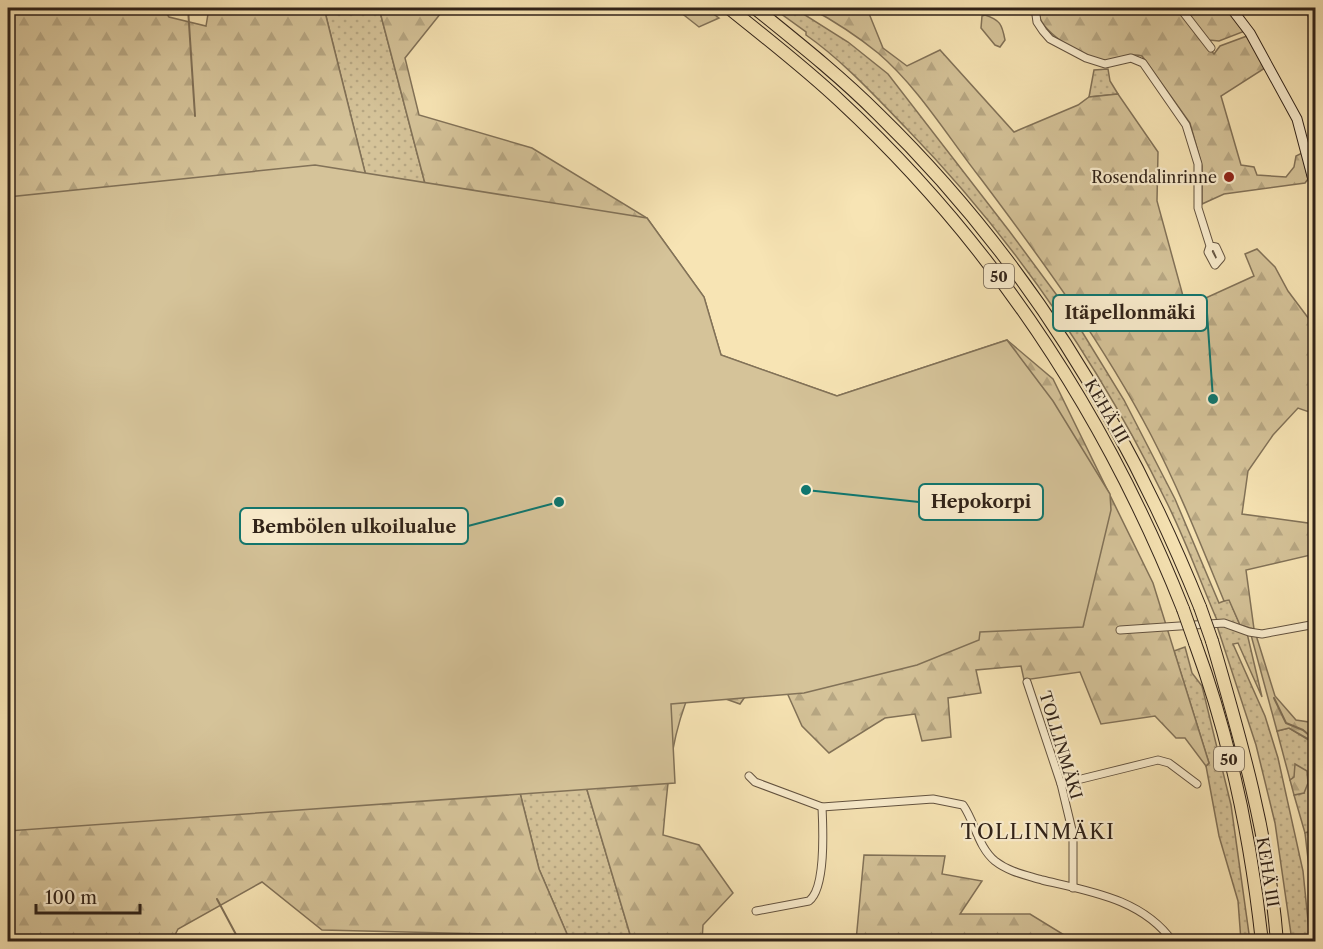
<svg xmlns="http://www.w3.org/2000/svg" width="1323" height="949" viewBox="0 0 1323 949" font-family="'Libre Caslon Text',serif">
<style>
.grass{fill:url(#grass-dots);stroke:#827258;stroke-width:1.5}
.forest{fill:url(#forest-firs);stroke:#827258;stroke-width:1.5}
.park{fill:#d5c399;stroke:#827258;stroke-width:1.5}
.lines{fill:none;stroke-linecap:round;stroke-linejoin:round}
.stream{stroke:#7f6f56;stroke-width:2}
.street-casing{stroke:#62523f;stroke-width:9}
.secondary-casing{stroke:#302218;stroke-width:11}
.highway-casing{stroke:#302218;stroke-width:14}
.street{stroke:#faedce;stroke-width:7}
.secondary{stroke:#faedce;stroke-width:9}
.highway{stroke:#f7e4b4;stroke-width:12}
.highway-bridge-casing{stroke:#302218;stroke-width:14;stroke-linecap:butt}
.highway-bridge{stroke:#f7e4b4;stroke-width:12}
.poi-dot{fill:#8f2418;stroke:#faedce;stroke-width:2}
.labels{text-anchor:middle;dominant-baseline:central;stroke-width:4.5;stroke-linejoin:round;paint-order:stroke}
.shield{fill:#faedce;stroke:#6d5f4f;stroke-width:1.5}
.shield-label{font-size:15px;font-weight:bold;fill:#302218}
.poi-label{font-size:16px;fill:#302218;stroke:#faedce;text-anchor:end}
.street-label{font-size:16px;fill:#302218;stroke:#faedce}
.quarter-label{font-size:20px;letter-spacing:1.5px;fill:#302218;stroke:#faedce}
.leader{fill:none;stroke:#0f766e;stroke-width:2}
.callout-dot{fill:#0f766e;stroke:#faedce;stroke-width:2}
.callout{fill:#faedce;stroke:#0f766e;stroke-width:2}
.callout-label{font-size:18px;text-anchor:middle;font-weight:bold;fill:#302218}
</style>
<defs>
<pattern id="grass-dots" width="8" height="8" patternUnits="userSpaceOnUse" patternTransform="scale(1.5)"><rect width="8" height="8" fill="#d5c399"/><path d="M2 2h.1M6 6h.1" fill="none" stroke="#b7a783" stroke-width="1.8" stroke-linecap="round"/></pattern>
<pattern id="forest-firs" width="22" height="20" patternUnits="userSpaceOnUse" patternTransform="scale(1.5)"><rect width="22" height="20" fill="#d5c399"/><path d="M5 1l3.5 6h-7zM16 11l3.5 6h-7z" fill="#b7a783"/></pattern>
</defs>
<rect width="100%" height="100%" fill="#f7e4b4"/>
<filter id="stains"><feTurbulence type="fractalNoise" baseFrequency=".00333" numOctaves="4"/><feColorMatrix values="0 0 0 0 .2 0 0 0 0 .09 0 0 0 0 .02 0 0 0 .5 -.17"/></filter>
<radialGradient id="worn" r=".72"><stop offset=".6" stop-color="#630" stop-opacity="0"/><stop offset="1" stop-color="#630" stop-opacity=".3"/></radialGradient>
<g class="grass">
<polygon points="324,8 379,8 560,699 632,941 570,941 539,869"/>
<path d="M773 8H794L848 42 888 74 1010 232 1073 317 1124 400 1175 499 1219 603 1229 599 1240 625 1217 620C1200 581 1186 541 1167 503 1100 365 1013 238 906 128 875 96 842 60 806 35V32Z"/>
<polygon points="1108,69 1110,81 1118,94 1089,97 1094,70"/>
<polygon points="1225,625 1247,633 1262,697 1238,643 1233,644 1265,716 1278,758 1303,871 1310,941 1292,941 1275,823 1256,745 1217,626"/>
<polygon points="1185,647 1192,673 1202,686 1231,805 1250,941 1241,941 1238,901 1219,836 1206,766 1209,763 1174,651"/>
<polygon points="1289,728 1312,742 1315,748 1315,830 1305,833 1294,795 1304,793 1294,778 1290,780 1277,731"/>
</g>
<g class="forest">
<polygon points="8,8 163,8 169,17 206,26 209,8 324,8 539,869 570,941 543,941 535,935 322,930 262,882 178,929 172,941 8,941"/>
<path d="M379 8H445L405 58 419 115 532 148 647 218 704 297 721 355 837 396 1007 340 1053 379 1153 583 1209 763 1206 766 1185 738H1176L1155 716 1101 724 1080 672 1024 680 1021 666 976 670 981 693 948 698 951 737 922 741 915 714 885 718 829 753 802 726 784 686 749 691 740 704 692 687C670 737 668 781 663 835L699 845 733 893 703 925 702 941H632L560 699Z"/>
<polygon points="675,8 705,8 719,18 699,27"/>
<path d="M810 8H862L868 11 883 48 907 66 940 50 1014 132 1078 105 1089 97 1118 94 1158 152 1157 201 1186 307 1254 276 1245 254 1257 249 1275 267 1288 291 1315 327V414L1298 408 1273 435 1248 471 1242 514 1315 524V554L1246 570 1254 629 1240 625 1229 600 1224 601C1201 545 1179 489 1151 435 1104 345 1042 260 981 179 948 137 918 87 878 53 856 35 834 21 810 8Z"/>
<path d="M1038 8H1177L1214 54 1220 46 1247 36 1265 68 1221 96 1241 165 1254 167 1257 175 1286 177 1294 167 1296 156 1302 153 1308 179 1305 183 1224 194 1202 204V166L1190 123 1142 56C1129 52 1118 62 1105 61 1084 59 1036 31 1038 8Z"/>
<polygon points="1183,8 1228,8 1245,31 1219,41 1209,40"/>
<polygon points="1251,635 1256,635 1275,696 1296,720 1315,723 1315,748 1312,741 1289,728 1277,731"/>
<polygon points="1295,764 1307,771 1308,783 1304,793 1294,795 1290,780 1294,777"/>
<polygon points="1315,830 1316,902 1313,902 1305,833"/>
<polygon points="864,855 945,856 942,874 982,881 960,914 1030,914 1074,941 856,941"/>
</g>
<g class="park">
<path d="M985 15C1000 20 1002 24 1005 40L1000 47 995 45 981 28 982 16Z"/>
<polygon points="315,165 647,218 704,297 721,355 837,396 1007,340 1053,401 1110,494 1111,510 1083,627 980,632 979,640 917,665 804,693 671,704 675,783 8,831 8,197"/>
</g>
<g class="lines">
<g class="stream">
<polyline points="188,8 195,116"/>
<polyline points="1274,698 1286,723 1303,730 1316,741"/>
<polyline points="217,899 240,942"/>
</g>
<defs>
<g id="street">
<polyline points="1035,8 1037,22 1043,31 1050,39 1086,58 1105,64 1131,58 1143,63 1186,125 1198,164 1198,208 1210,246 1208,252 1215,265 1221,258 1216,247 1210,246"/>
<polyline points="1180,8 1211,48"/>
<polyline points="1308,8 1316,23"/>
<polyline points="1120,630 1224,623 1249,632 1262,634 1316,624"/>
<polyline points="1027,682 1061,784 1073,834 1073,888"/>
<path d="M749 776 755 782 822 807 933 799 963 805C975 822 978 847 995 861 1009 872 1026 875 1042 880 1089 891 1143 899 1173 942"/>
<polyline points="1061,784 1158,760 1169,763 1197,784"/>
<path d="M756 911 809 901C826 888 823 828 822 807"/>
</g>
<polyline id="secondary" points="1231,8 1250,33 1297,119 1316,191"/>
<g id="highway">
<path d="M729 8C766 38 805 68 840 101 993 243 1106 415 1183 609"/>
<path d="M755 8C797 42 840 76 878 114 1023 255 1125 421 1200 607"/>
<path d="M1212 641C1241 740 1269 838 1277 942"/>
<path d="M1195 643C1230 738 1251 840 1262 942"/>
</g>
</defs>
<use href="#street" class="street-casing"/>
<use href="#secondary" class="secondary-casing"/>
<use href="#highway" class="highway-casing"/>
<use href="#street" class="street"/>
<use href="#secondary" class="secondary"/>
<use href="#highway" class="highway"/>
<defs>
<g id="highway-bridge">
<polyline points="1200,607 1212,641"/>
<polyline points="1183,609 1195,643"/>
</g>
</defs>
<use href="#highway-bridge" class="highway-bridge-casing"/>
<use href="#highway-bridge" class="highway-bridge"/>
</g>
<circle class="poi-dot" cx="1229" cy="177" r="6"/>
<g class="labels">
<g class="shield">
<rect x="984" y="264" width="30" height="24" rx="4.5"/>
<rect x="1214" y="747" width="30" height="24" rx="4.5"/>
</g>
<g class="shield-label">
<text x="999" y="276">50</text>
<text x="1229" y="759">50</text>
</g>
<g class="poi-label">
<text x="1217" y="177">Rosendalinrinne</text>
</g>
<g class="street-label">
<text transform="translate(1107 411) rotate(60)">KEHÄ III</text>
<text transform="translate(1061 745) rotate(73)">TOLLINMÄKI</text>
<text transform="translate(1268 872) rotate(81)">KEHÄ III</text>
</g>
<g class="quarter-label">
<text x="1038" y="832">TOLLINMÄKI</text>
</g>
</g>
<path class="leader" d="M1213 399L1207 313M806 490L919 502M559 502L468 526"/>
<g class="callout-dot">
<circle cx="1213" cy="399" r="6"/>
<circle cx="806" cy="490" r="6"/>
<circle cx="559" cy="502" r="6"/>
</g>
<g class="callout">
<rect x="1053" y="295" width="154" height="36" rx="6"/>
<rect x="919" y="484" width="124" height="36" rx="6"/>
<rect x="240" y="508" width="228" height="36" rx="6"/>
</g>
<g class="callout-label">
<text x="1130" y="319">Itäpellonmäki</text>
<text x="981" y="508">Hepokorpi</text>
<text x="354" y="533">Bembölen ulkoilualue</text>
</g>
<rect width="1323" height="949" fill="none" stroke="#f7e4b4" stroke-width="30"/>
<rect x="9" y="9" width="1305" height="931" fill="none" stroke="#302218" stroke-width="3"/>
<rect x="15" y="15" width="1293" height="919" fill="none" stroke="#302218" stroke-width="1.5"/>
<path d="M36 904v9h104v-9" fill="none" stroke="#302218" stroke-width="3"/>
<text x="45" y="904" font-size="18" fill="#302218" stroke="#faedce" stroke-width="4.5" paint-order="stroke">100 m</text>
<rect width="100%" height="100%" filter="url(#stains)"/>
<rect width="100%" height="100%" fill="url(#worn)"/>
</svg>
